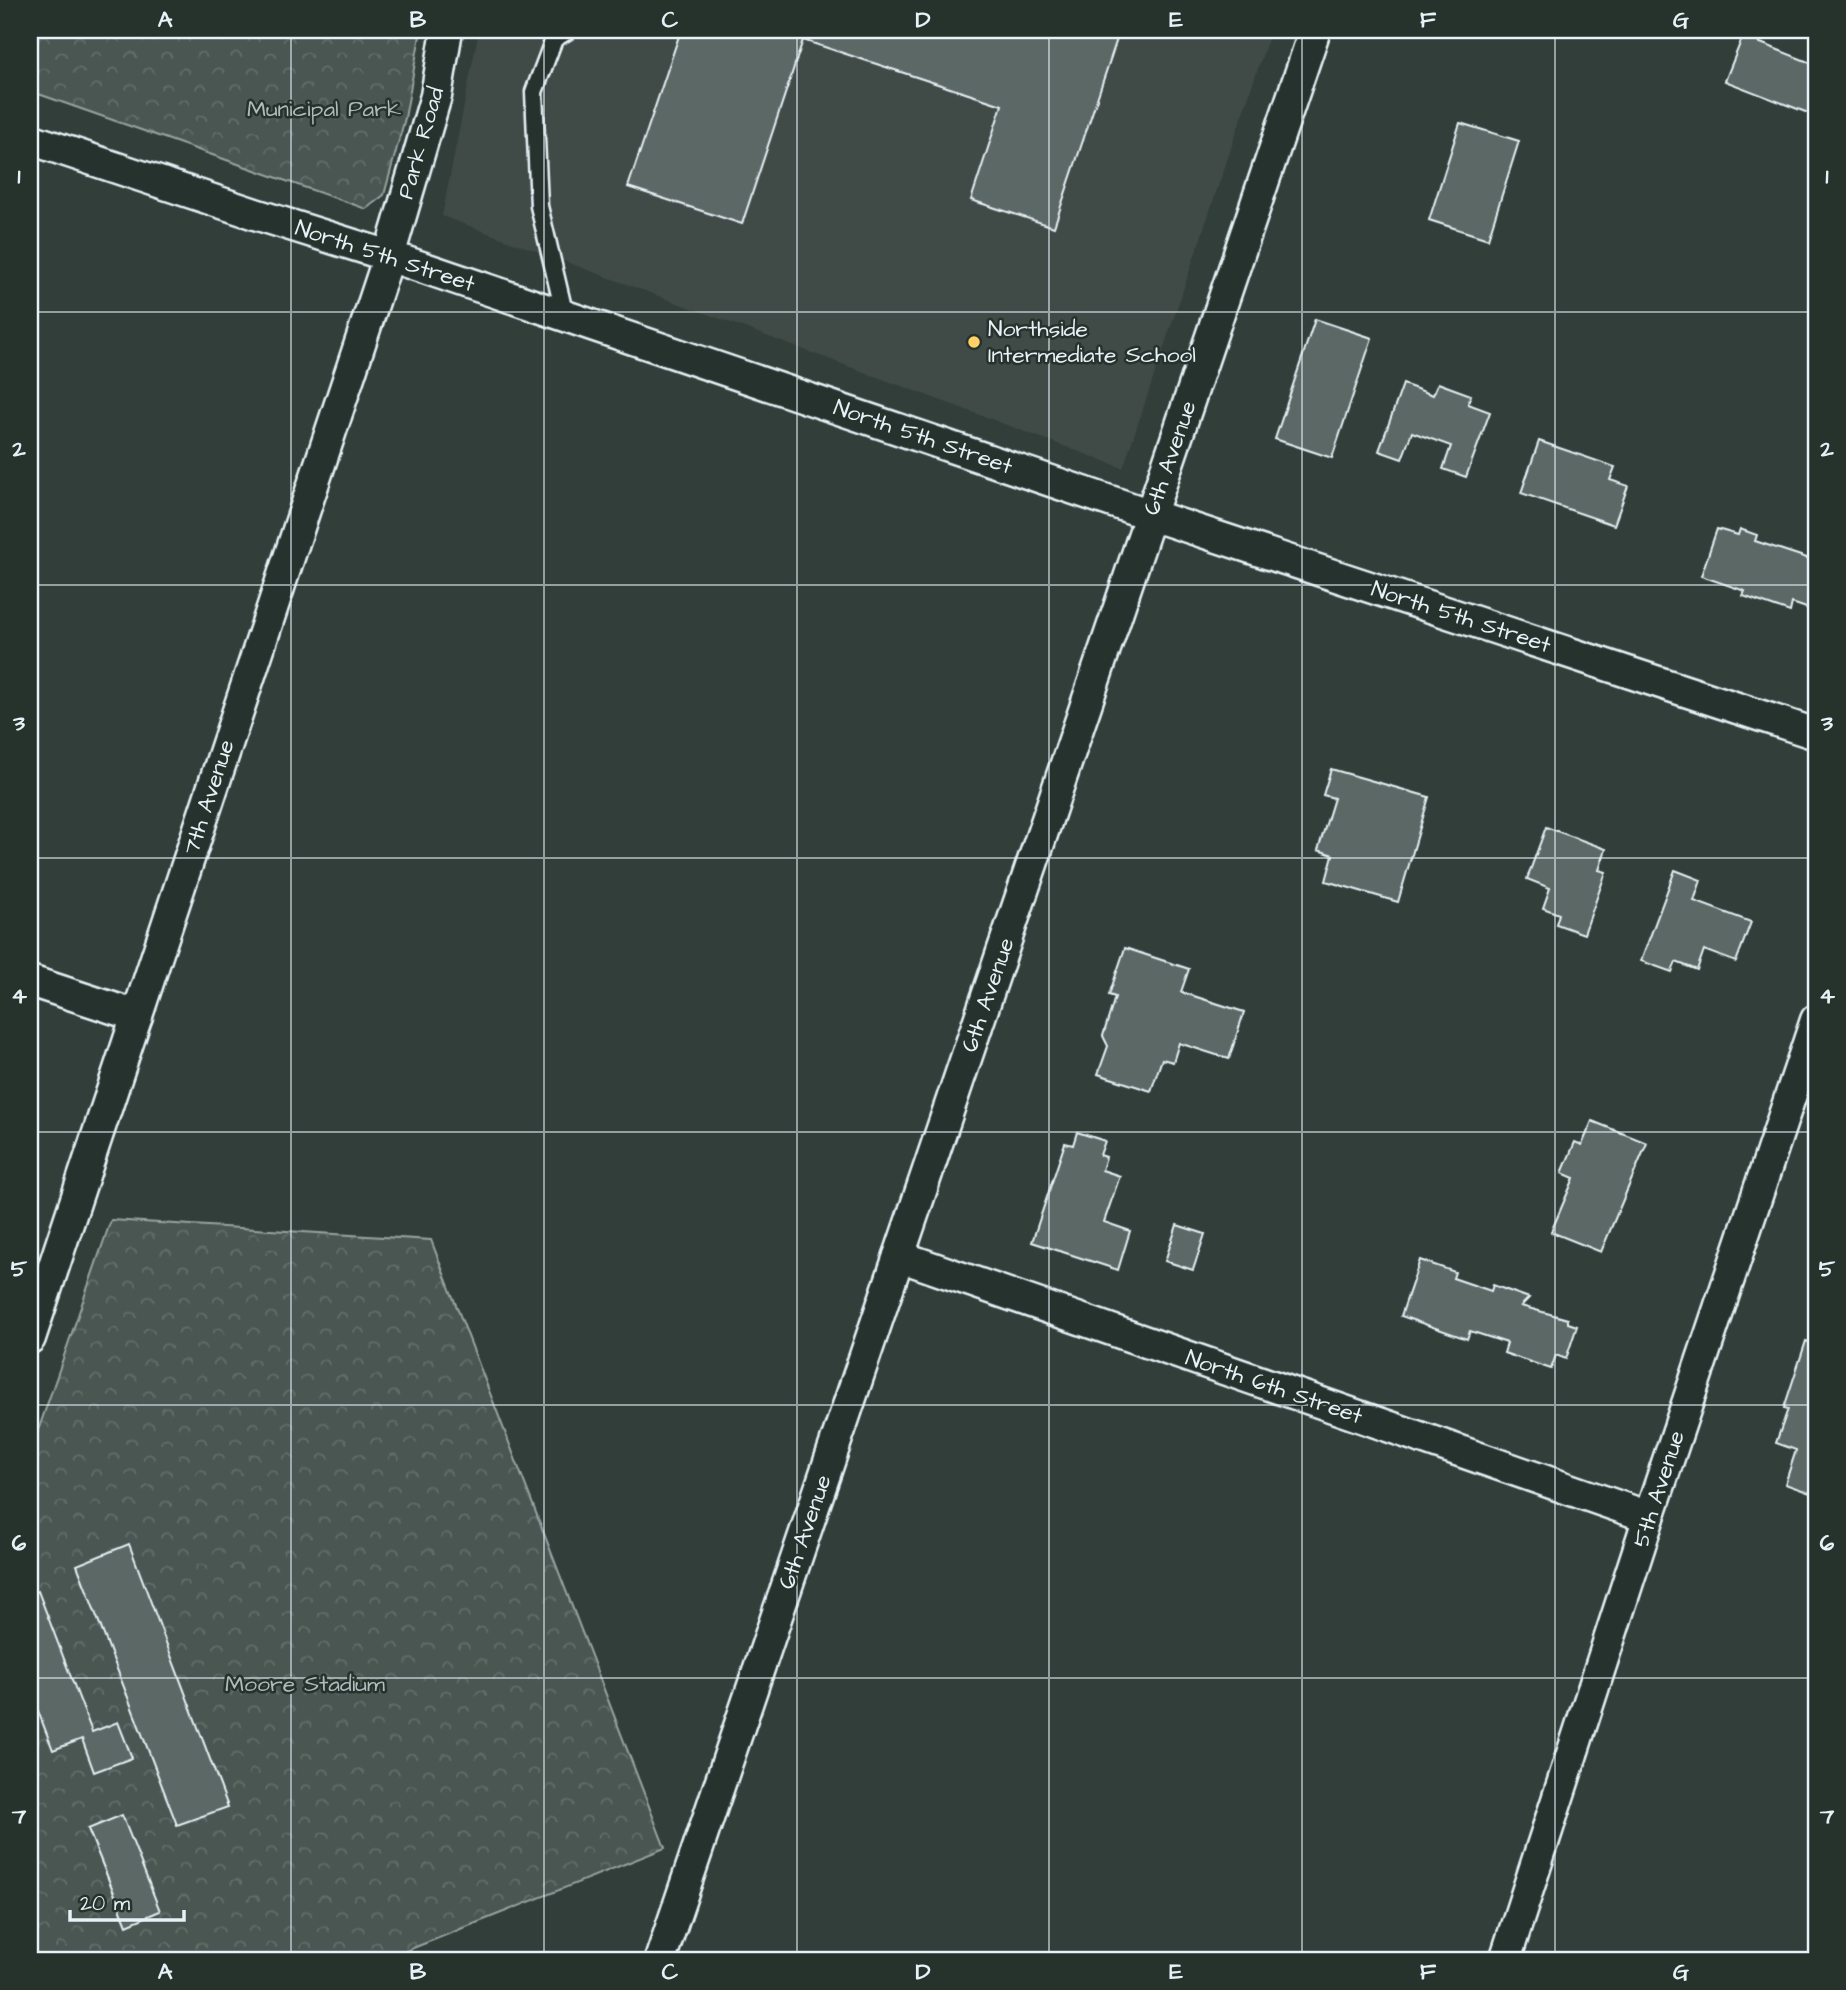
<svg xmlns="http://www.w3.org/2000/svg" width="1846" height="1990" viewBox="0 0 1846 1990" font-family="'Architects Daughter',sans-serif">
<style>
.built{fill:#3f4b46}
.forest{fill:url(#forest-crowns);stroke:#98a4a4;stroke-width:2}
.building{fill:#5c6865;stroke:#e8f1f8;stroke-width:2}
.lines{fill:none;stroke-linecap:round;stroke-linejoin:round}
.service-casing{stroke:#e8f1f8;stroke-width:21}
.minor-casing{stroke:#e8f1f8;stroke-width:35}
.service{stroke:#26332d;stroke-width:16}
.minor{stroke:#26332d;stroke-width:30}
.grid{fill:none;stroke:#e8f1f8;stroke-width:2;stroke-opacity:0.55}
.poi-dot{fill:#ffd166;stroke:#26332d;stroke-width:2.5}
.labels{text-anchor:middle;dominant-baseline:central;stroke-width:5;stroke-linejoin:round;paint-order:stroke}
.park-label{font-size:23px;fill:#b0bbbe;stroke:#26332d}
.street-label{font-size:23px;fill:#e8f1f8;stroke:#26332d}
.poi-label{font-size:23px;fill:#e8f1f8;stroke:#26332d;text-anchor:start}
.neatline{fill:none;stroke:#e8f1f8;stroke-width:2.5}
.grid-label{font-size:23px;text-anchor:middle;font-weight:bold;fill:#e8f1f8}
</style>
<defs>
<pattern id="forest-crowns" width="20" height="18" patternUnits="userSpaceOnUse" patternTransform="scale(1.75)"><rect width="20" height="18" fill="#495651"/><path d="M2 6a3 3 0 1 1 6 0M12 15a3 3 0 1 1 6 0" fill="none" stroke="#636f6b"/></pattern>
</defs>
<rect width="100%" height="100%" fill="#323e39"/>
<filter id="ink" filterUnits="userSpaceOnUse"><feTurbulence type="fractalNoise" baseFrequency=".0143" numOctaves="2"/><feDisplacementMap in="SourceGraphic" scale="14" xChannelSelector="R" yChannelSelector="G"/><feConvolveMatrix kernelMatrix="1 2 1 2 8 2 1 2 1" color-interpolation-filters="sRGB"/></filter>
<g filter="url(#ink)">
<polygon class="built" points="479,30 1271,30 1123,468 442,216"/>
<g class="forest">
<polygon points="30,30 421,30 405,118 384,195 366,209 30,91"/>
<polygon points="111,1220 431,1240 665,1848 383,1960 30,1960 30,1454"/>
</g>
<g class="building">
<polygon points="681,30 1120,30 1054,227 971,200 1002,105 803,40 742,224 628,187"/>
<polygon points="1743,36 1816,65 1816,116 1725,81"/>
<polygon points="1460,123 1519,141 1488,239 1429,220"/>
<polygon points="1315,319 1372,338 1332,458 1275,439"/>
<polygon points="1438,383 1471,395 1468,404 1490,412 1466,477 1443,469 1451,446 1412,432 1402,459 1379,451 1403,384 1433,395"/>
<polygon points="1539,441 1615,467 1610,480 1628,486 1614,525 1521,493"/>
<polygon points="1717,529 1738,535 1740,529 1757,535 1755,541 1816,561 1816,597 1812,610 1792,603 1790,612 1743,596 1745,591 1701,576"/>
<polygon points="1331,769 1429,797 1398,902 1326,881 1333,855 1318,850 1334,798 1323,795"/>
<polygon points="1546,827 1606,849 1599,870 1606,872 1584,934 1556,924 1559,914 1543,908 1550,888 1527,879"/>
<polygon points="1675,870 1701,880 1694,901 1751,922 1736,962 1704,950 1697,970 1676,962 1672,972 1641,961"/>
<polygon points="1125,948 1189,969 1181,992 1244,1012 1229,1059 1179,1043 1173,1062 1162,1059 1151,1091 1098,1074 1108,1046 1103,1036 1115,997 1109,995"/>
<polygon points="1592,1121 1647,1143 1601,1252 1551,1232 1574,1178 1562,1173 1575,1142 1582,1145"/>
<polygon points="1077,1132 1105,1141 1100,1155 1106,1157 1102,1170 1120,1176 1104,1222 1130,1231 1118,1270 1032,1242 1065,1143 1073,1145"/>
<polygon points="1177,1225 1205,1234 1193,1270 1165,1261"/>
<polygon points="1420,1260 1455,1272 1453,1278 1491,1291 1493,1285 1529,1298 1521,1306 1568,1319 1568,1323 1577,1326 1566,1359 1556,1355 1551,1369 1504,1353 1507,1343 1470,1331 1467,1339 1401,1316"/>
<polygon points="1806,1341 1816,1344 1816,1495 1785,1484 1796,1450 1776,1443 1788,1409 1784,1408"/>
<polygon points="129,1544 228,1807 177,1825 77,1565"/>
<polygon points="38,1591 92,1732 118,1722 132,1758 94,1772 82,1739 53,1750 30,1690 30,1594"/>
<polygon points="122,1815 160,1911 127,1925 88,1829"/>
</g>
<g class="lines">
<defs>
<polyline id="service" points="565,316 539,206 534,92 554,39 569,30"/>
<g id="minor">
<polyline points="30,139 255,214 389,256 1151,515 1816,734"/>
<polyline points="30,981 137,1016"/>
<polyline points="899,1256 1649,1517"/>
<polyline points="30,1338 389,256 436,96 447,30"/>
<polyline points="660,1960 1315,30"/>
<polyline points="1505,1960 1649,1517 1816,1020"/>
</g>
</defs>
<use href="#service" class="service-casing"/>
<use href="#minor" class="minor-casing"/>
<use href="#service" class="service"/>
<use href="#minor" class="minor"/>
</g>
</g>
<path class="grid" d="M291 30V1960M544 30V1960M797 30V1960M1049 30V1960M1302 30V1960M1555 30V1960M30 312H1816M30 585H1816M30 858H1816M30 1132H1816M30 1405H1816M30 1678H1816"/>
<circle class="poi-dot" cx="974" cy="342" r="7"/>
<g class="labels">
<g class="park-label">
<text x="324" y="109">Municipal Park</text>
<text x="305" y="1684">Moore Stadium</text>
</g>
<g class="street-label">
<text transform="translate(421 143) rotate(-74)">Park Road</text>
<text transform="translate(385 256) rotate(18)">North 5th Street</text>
<text transform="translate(923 437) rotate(19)">North 5th Street</text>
<text transform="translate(1170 458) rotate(-71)">6th Avenue</text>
<text transform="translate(1461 617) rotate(18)">North 5th Street</text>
<text transform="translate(209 797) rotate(-72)">7th Avenue</text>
<text transform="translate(988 995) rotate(-71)">6th Avenue</text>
<text transform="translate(1274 1387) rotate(19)">North 6th Street</text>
<text transform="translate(1659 1489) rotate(-72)">5th Avenue</text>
<text transform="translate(805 1532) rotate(-71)">6th Avenue</text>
</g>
<g class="poi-label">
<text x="988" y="329">Northside<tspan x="988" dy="26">Intermediate School</tspan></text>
</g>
</g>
<rect width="1846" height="1990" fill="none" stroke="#26332d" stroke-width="77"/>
<path d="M70 1910v10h114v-10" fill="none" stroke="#e8f1f8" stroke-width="3.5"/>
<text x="80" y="1910" font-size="21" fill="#e8f1f8" stroke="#26332d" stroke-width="5" paint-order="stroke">20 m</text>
<rect x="38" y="38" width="1770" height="1914" class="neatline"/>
<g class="grid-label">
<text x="165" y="27">A</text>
<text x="418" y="27">B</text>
<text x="670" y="27">C</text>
<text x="923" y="27">D</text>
<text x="1176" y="27">E</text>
<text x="1428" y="27">F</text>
<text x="1681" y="27">G</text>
<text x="19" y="183">1</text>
<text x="1827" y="183">1</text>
<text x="19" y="456">2</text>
<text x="1827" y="456">2</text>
<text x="19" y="730">3</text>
<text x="1827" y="730">3</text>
<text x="19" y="1003">4</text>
<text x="1827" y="1003">4</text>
<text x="19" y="1276">5</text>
<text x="1827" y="1276">5</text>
<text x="19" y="1550">6</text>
<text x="1827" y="1550">6</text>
<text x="19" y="1823">7</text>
<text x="1827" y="1823">7</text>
<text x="165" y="1979">A</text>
<text x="418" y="1979">B</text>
<text x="670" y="1979">C</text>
<text x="923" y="1979">D</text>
<text x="1176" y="1979">E</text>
<text x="1428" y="1979">F</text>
<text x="1681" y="1979">G</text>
</g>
</svg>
